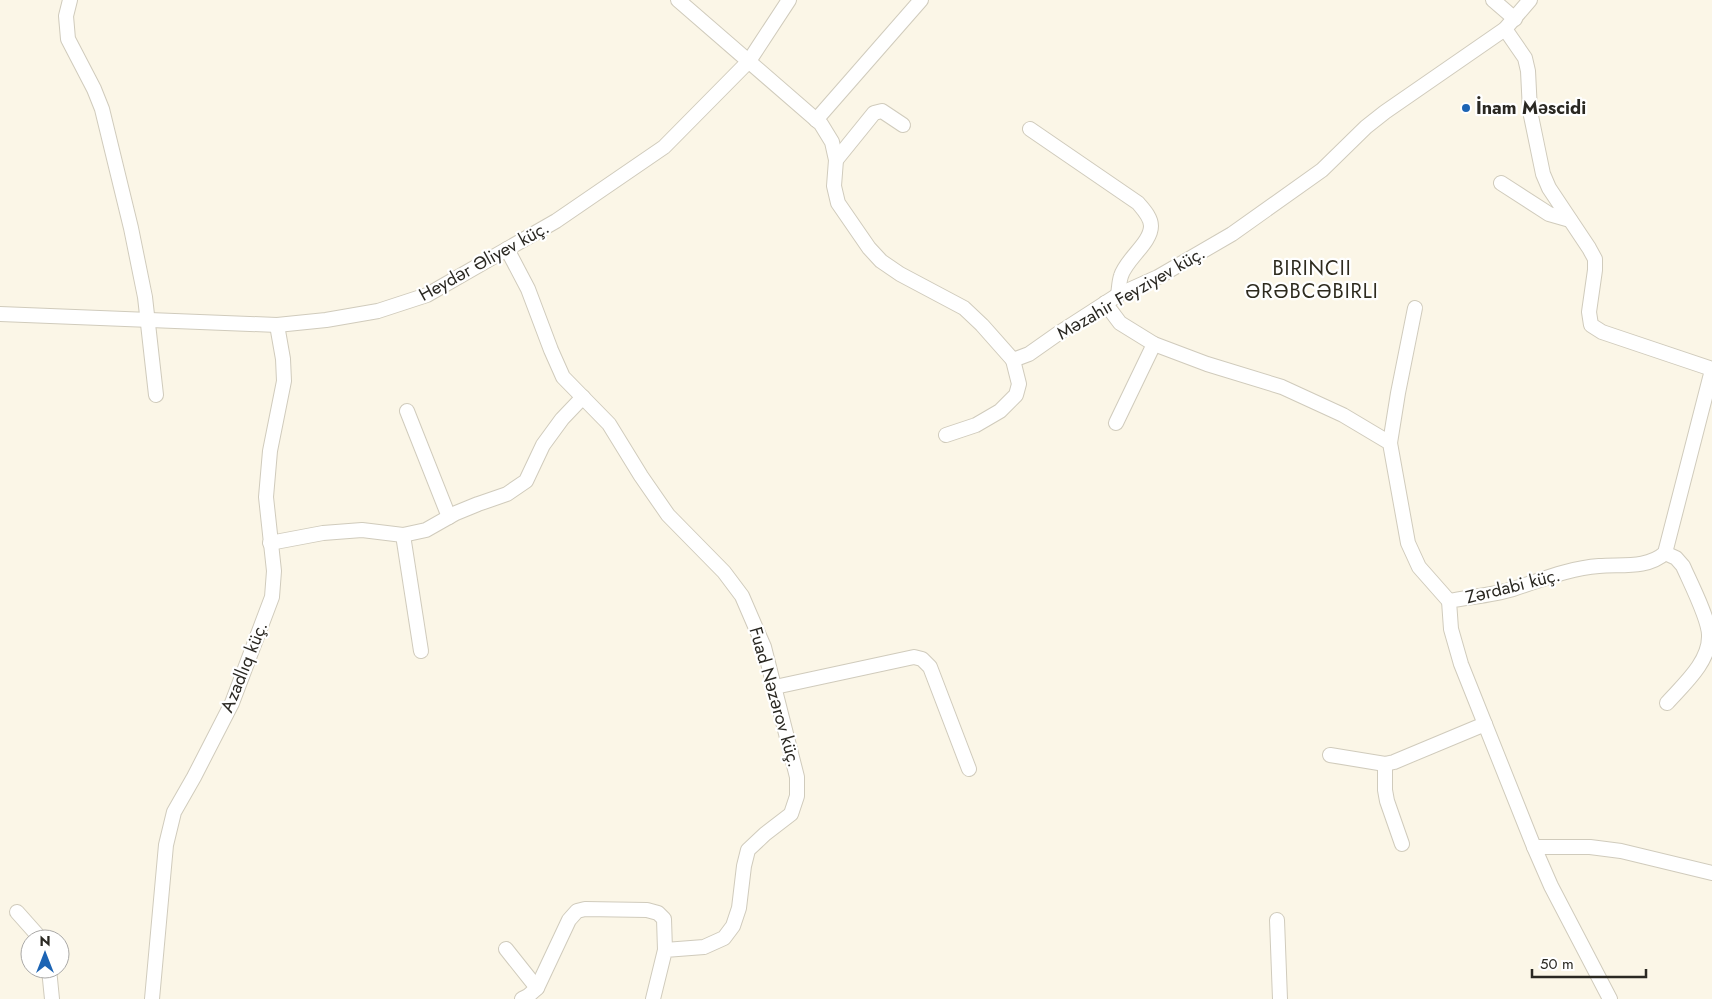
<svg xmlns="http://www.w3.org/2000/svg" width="1712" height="999" viewBox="0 0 1712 999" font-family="Jost,sans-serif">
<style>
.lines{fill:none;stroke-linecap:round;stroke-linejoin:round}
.minor-casing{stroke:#d0cbbc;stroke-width:16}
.minor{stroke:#fff;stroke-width:14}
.poi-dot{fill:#1c64b4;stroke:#fff;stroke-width:2}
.labels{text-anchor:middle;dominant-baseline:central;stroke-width:4.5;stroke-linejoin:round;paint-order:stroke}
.poi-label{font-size:18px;font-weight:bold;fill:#2a2822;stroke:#fff;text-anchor:start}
.street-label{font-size:18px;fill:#2a2822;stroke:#fff}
.quarter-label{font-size:20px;letter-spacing:1px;fill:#2e2b1f;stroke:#fff}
</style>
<rect width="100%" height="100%" fill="#fbf6e7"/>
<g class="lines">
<defs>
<g id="minor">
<polyline points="70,0 66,16 68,39 94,89 102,109 131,228 145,297 156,395"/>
<polyline points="678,0 821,124 832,142 836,160 834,186 838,203 869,248 881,261 900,274 964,308 982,325 1013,360 1029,354 1056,335 1118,295 1158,277 1232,234 1322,170 1366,127 1385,112 1505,29 1530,0"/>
<polyline points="1493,0 1515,19"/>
<polyline points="1505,29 1525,58 1528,71 1530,111 1543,174 1549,188 1589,248 1595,259 1595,270 1589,312 1591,325 1602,332 1712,369"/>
<polyline points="816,120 921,0"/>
<path d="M1030 129 1138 203C1143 209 1151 217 1151 226 1151 243 1126 259 1121 276 1119 282 1119 289 1118 295"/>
<polyline points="836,160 874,113 882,111 903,125"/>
<polyline points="1501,183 1549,214 1570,220"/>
<polyline points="507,249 528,289 551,350 563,377 609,424 641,476 668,515 724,572 742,596 764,647 797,777 797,796 791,814 765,834 748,850 744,866 739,908 733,926 724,938 704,947 665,950 653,999"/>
<polyline points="1105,303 1120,323 1154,344 1207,364 1282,387 1343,415 1390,443 1408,543 1419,567 1449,601"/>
<polyline points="0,314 277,325 326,320 378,311 427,295 556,221 664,147 749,61 789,0"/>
<polyline points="407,411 449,517"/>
<polyline points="1116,423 1154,344"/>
<polyline points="946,435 976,425 1000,411 1016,395 1019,384 1013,360"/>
<polyline points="1390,443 1398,393 1415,308"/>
<polyline points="403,535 421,651"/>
<polyline points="270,543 323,533 362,530 403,535 426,530 456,513 478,504 507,494 526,481 543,445 562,419 583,397"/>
<path d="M1665 553 1676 558 1683 566C1690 582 1709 619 1709 635 1710 662 1683 685 1667 703"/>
<polyline points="775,687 914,657 922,659 930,667 969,769"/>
<polyline points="1330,755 1385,764 1394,762 1485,724"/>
<polyline points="1385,764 1385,790 1387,801 1402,844"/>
<polyline points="1534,847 1590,847 1621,851 1712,873"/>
<polyline points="17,912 41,939"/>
<polyline points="1277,920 1280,999"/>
<polyline points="506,949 537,988"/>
<polyline points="49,969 52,999"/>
<polyline points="152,999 166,845 174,812 194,777 232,703 272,597 274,571 266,497 270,451 284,381 283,359 277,325"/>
<polyline points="522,999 528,996 537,988 569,920 577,911 585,909 647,910 658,913 664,919 665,950"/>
<path d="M1610 999 1551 886 1534 847 1461 664 1451 629 1449 601C1470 597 1493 595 1513 589 1541 580 1570 568 1599 566 1621 564 1647 569 1665 553L1712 370"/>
</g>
</defs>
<use href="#minor" class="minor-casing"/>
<use href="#minor" class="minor"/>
</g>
<circle class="poi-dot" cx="1466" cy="108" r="5"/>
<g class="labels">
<g class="poi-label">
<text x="1476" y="108">İnam Məscidi</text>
</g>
<g class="street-label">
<text transform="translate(484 261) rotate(-29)">Heydər Əliyev küç.</text>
<text transform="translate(1131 293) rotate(-30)">Məzahir Feyziyev küç.</text>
<text transform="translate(1513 586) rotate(-14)">Zərdabi küç.</text>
<text transform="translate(244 667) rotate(-68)">Azadlıq küç.</text>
<text transform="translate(775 697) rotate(74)">Fuad Nəzərov küç.</text>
</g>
<g class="quarter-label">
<text x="1312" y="268">BIRINCII<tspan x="1312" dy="23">ƏRƏBCƏBIRLI</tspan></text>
</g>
</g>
<g transform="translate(45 954)"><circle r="24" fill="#ffffff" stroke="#aaa9a7"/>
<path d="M0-4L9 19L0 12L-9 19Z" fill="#1c64b4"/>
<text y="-8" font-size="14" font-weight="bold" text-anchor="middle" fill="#2a2822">N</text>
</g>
<path d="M1532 969v8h114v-8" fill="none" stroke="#2a2822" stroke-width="2.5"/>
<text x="1540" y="969" font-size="15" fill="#2a2822" stroke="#ffffff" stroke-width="4" paint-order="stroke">50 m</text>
</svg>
